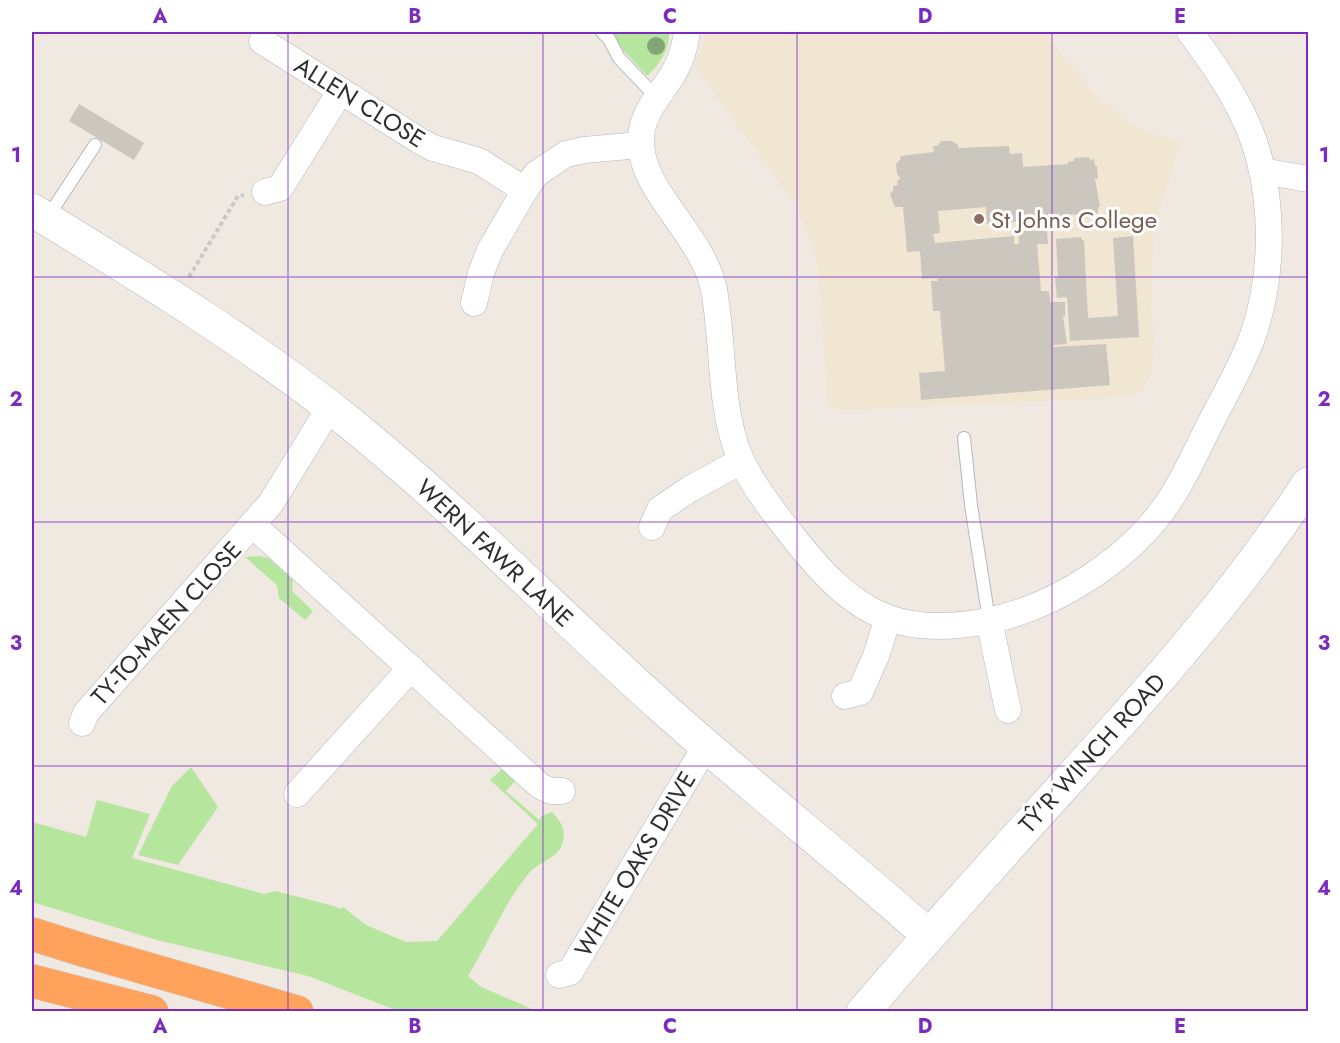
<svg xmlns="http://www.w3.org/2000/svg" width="1340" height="1043" viewBox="0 0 1340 1043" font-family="Jost,sans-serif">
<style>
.education{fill:#f0e6d1}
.green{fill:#b6e59e}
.building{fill:#cbc7bf}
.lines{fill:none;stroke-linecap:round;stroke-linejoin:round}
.lane-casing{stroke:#b4b7c1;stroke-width:14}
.street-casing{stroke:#b4b7c1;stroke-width:27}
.secondary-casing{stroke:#b4b7c1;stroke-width:34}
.highway-casing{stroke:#c9c9c9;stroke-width:34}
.path{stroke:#c9c9c9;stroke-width:4;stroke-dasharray:4.5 3;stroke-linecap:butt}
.lane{stroke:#fff;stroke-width:12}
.street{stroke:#fff;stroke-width:26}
.secondary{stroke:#fff;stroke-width:33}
.highway{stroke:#ffa35c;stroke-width:33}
.tree{fill:#84a574}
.grid{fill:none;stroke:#7b2cbf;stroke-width:1.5;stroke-opacity:0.55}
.education-dot{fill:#8d6e63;stroke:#fff;stroke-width:2}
.labels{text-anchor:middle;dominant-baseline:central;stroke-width:6;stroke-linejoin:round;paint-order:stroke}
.street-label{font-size:24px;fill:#2e2e2e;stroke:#fff}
.education-label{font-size:24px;fill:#785e54;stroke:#fff;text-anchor:start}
.neatline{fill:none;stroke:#7b2cbf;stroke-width:2}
.grid-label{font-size:20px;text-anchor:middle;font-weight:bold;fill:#7b2cbf}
</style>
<rect width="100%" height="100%" fill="#efe9e1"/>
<polygon class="education" points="705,32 1052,32 1053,44 1071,67 1101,100 1129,122 1143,130 1180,142 1153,231 1151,309 1154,330 1152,368 1149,377 1141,391 1128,397 835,410 828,403 818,262 797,206 695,66 703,47"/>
<g class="green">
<path d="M607 32H669C670 49 660 64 647 76Z"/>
<polygon points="260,556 268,558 293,580 292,591 313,611 305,620 279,598 277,585 245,557"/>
<polygon points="191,767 218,807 178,865 138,855 172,786"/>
<path d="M503 768 518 778 506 791 539 820 542 816 552 812C560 821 566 828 563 841 560 858 540 861 530 872 503 904 490 941 468 976L481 987 537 1011H398L308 976 157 940 32 902V822L86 837 97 800 150 814 132 858 264 894 275 891 334 906 341 909 343 907 366 925 406 942 437 941 538 824 490 780Z"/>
</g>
<g class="building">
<polygon points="79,104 144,143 134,160 69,121"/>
<polygon points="941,141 952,141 958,145 958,148 1009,146 1010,154 1022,153 1023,167 1068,164 1068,162 1074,161 1074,158 1089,157 1090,160 1094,159 1095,166 1097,166 1098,179 1095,179 1100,207 1098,207 1098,213 1092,214 1092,218 1077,218 1077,215 1071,214 1071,218 987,224 986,207 938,211 940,233 933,234 935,243 1014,236 1014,244 1019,244 1018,231 1047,230 1048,244 1037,244 1041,291 1049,291 1050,302 1065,302 1065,316 1063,316 1067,344 1053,345 1053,347 1106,344 1110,385 921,400 919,373 945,371 940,311 933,311 931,281 938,281 937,278 922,279 920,251 907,252 903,207 895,207 890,194 893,191 893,186 898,185 897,180 901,179 897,174 896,164 901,159 900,156 934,152 933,146 937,146"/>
<polygon points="1133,236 1139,337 1070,341 1067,297 1057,298 1055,277 1058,278 1056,239 1081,237 1082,240 1084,240 1088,318 1118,316 1113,238"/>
</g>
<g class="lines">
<defs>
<g id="lane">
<polyline points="602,32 609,39 619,58 657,98"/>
<polyline points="47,218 95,145"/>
<polyline points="964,438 971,505 989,620"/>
</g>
<g id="street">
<path d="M687 32C685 47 681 61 673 74 660 96 640 114 641 142 641 192 703 235 714 290 724 343 719 406 739 455 751 484 778 518 798 543 852 610 893 637 982 622 1054 609 1134 558 1173 495 1188 471 1199 445 1212 420 1226 393 1241 367 1252 338 1272 283 1274 215 1259 158 1247 111 1218 70 1190 32"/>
<polyline points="262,41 420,141 433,148 479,161 525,190"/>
<polyline points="1262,171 1308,179"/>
<polyline points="265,192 280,188 340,92"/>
<polyline points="474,303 481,273 490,250 525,190 536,174 566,154 584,150 640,145"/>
<polyline points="253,525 540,786 551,791 562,791"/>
<polyline points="652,527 660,509 690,489 741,461"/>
<polyline points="989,620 1008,710"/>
<polyline points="845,696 860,692 876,656 888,618"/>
<polyline points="82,723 86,713 271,503 330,407"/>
<polyline points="297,794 411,668"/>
<polyline points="559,975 570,972 706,746"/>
</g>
<g id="secondary">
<path d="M32 210C140 276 251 343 350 423 460 512 558 614 663 708 750 786 841 858 928 935"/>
<path d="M863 1012C926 938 991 866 1056 794 1146 695 1235 596 1308 484"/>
</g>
<g id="highway">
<polyline points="32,934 86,951 297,1012"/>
<polyline points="32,981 152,1012"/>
</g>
</defs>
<use href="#lane" class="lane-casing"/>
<use href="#street" class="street-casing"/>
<use href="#secondary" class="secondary-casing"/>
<use href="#highway" class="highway-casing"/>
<polyline class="path" points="189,277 238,196 244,195"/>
<use href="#lane" class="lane"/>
<use href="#street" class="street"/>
<use href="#secondary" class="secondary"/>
<use href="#highway" class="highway"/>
</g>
<circle class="tree" cx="656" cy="46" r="9"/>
<path class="grid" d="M288 32V1012M543 32V1012M797 32V1012M1052 32V1012M32 277H1308M32 522H1308M32 766H1308"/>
<circle class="education-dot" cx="979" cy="219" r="6"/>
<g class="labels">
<g class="street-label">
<text transform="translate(360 102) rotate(32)">ALLEN CLOSE</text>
<text transform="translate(495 553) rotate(43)">WERN FAWR LANE</text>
<text transform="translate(166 623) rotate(-48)">TY-TO-MAEN CLOSE</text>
<text transform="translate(1092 753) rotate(-48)">TŶ'R WINCH ROAD</text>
<text transform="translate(635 864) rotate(-59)">WHITE OAKS DRIVE</text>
</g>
<g class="education-label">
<text x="991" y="219">St Johns College</text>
</g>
</g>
<rect width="1340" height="1043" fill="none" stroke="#ffffff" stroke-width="66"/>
<rect x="33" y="33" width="1274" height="977" class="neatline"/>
<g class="grid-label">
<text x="160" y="23">A</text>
<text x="415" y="23">B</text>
<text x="670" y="23">C</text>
<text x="925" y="23">D</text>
<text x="1180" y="23">E</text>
<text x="16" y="162">1</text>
<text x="1324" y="162">1</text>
<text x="16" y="406">2</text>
<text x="1324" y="406">2</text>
<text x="16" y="650">3</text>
<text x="1324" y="650">3</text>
<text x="16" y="895">4</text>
<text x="1324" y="895">4</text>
<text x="160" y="1033">A</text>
<text x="415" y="1033">B</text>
<text x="670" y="1033">C</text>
<text x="925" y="1033">D</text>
<text x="1180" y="1033">E</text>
</g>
</svg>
